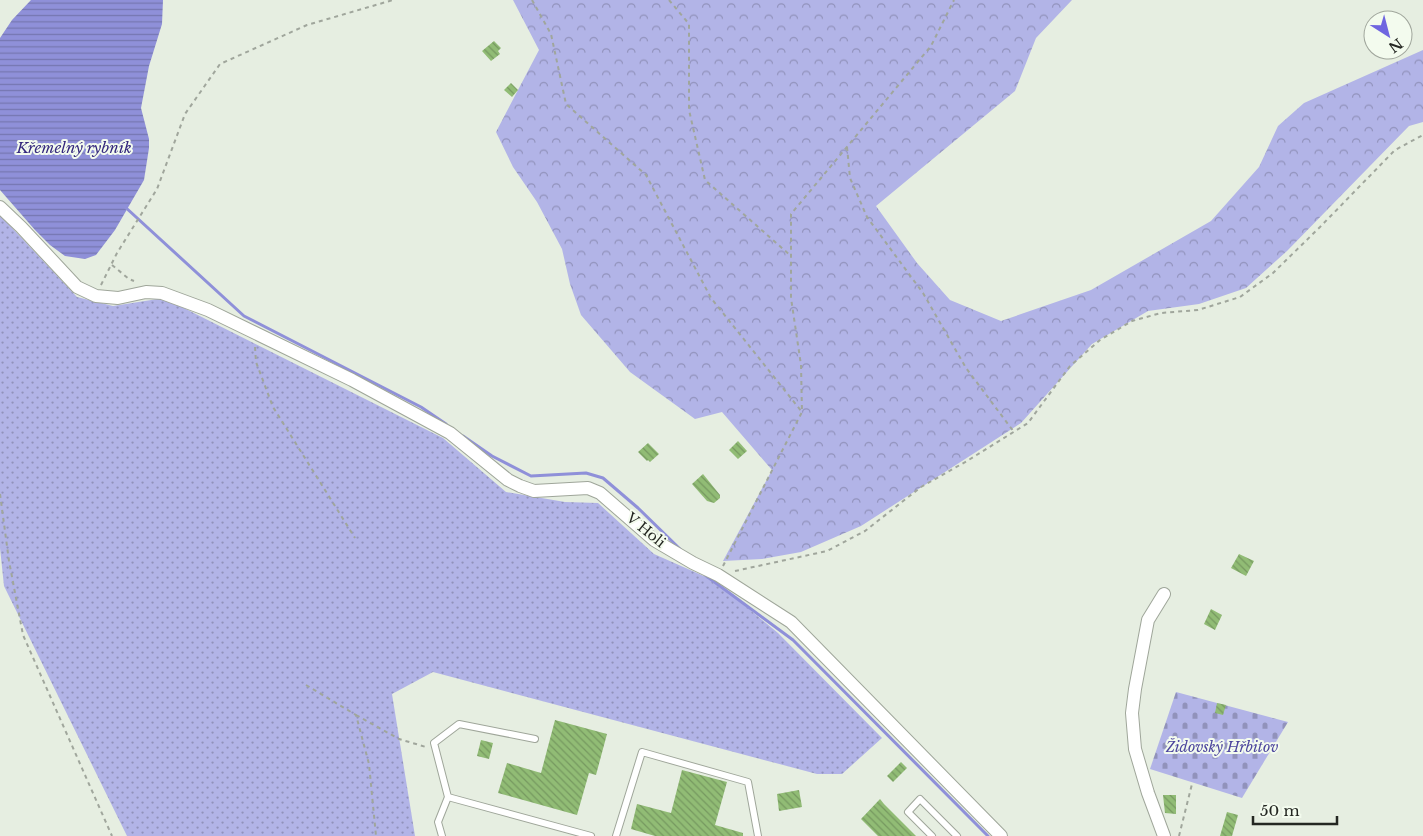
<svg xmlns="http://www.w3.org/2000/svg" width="1423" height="836" viewBox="0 0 1423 836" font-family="'Libre Baskerville',serif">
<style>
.grass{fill:url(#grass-dots)}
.forest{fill:url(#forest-crowns)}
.cemetery{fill:url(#cemetery-stones)}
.water{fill:url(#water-rules)}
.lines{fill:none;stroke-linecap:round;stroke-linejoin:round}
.stream{stroke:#8f90d9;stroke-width:3}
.building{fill:url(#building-back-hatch)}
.service-casing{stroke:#9fa69a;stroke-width:8}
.minor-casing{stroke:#9fa69a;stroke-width:14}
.path{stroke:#a0a69c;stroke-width:2;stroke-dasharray:4 4;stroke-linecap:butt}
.service{stroke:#fff;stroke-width:6}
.minor{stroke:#fff;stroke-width:12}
.labels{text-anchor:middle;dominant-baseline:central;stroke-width:4;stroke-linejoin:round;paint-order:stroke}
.street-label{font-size:14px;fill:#242722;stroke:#f3fbee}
.park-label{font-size:14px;font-style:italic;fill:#4c459d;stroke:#f3fbee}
.water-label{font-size:15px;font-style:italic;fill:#34287d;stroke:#f3fbee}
</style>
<defs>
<pattern id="grass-dots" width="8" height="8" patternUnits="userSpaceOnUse" patternTransform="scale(1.25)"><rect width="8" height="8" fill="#b2b4e7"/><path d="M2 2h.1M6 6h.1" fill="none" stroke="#9192bb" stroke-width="1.8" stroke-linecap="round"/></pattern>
<pattern id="forest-crowns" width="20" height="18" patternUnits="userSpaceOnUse" patternTransform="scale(1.25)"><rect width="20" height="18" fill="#b2b4e7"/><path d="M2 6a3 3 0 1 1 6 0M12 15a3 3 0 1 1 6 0" fill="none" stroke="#9192bb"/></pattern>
<pattern id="cemetery-stones" width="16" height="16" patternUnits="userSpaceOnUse" patternTransform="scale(1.25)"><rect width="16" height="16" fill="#b2b4e7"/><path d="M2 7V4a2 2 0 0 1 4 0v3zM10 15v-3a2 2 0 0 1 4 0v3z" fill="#9192bb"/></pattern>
<pattern id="water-rules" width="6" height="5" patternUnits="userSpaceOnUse" patternTransform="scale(1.25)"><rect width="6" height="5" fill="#8f90d9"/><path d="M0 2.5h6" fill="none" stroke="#7576b0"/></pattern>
<pattern id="building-back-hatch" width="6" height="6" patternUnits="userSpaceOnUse" patternTransform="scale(1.25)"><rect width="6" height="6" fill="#91bc75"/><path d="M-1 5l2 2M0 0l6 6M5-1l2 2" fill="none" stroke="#769960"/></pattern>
</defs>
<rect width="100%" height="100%" fill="#e6eee1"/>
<polygon class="grass" points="0,215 77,297 113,306 164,298 443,438 506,492 565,502 598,503 654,554 715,581 778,633 882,738 842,774 817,774 433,672 392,694 415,836 127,836 4,586 0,548"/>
<polygon class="forest" points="513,0 1072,0 1036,38 1015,91 876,206 917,263 950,300 1001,321 1091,290 1211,221 1259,167 1278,126 1304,103 1423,50 1423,122 1409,126 1287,251 1246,288 1199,304 1148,311 1092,344 1021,423 861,526 801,552 762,559 723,561 772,470 722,412 695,419 630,372 581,315 570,284 562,249 537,202 513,167 496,132 539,50"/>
<polygon class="cemetery" points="1176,692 1288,722 1242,798 1150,769"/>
<polygon class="water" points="31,0 163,0 162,24 149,66 141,108 149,139 149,148 144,180 115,230 96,255 85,259 65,256 50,245 35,230 0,190 0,38 12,20"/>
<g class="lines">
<g class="stream">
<polyline points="124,206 244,316 421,407 446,424"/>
<polyline points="463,436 492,456 531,476 586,473 603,478 638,508 680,549"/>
<polyline points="705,575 793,640 988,836"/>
</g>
</g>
<g class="building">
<polygon points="494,41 501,48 498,51 500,54 491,61 482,51"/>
<polygon points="511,83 518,90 512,97 504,90"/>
<polygon points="738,441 747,451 738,459 729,450"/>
<polygon points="648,443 659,454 650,462 648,460 647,461 638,452"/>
<polygon points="703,474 720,495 720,498 714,503 707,501 692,484"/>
<polygon points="1239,554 1254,561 1246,576 1231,568"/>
<polygon points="1211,609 1222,615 1215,630 1204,624"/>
<polygon points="1217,703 1226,705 1223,715 1215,713"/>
<polygon points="555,720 607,734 596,775 589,773 577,815 498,793 507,763 541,773"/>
<polygon points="481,740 493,743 489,759 477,756"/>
<polygon points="901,762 907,768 893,782 887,776"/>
<polygon points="682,770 727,782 715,825 743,833 743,836 655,836 631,829 637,804 671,813"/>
<polygon points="799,790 802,807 779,811 777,794"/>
<polygon points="1163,795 1176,795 1176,814 1165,813"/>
<polygon points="880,799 884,804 916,836 878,836 861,819"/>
<polygon points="1227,812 1238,815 1232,836 1220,836"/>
</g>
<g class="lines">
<defs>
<g id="service">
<polyline points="448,797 591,836"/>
<polyline points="442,836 438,822 448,797 434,743 459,724 535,739"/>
<polyline points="616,836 642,752 748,782 758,836"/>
<polyline points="932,836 908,812 920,799 957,836"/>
</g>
<g id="minor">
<polyline points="0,207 21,227 77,287 96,296 118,298 146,292 162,293 208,310 352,380 450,433 508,480 520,486 534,491 588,488 600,493 654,540 693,563 718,575 791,622 1001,836"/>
<polyline points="1164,836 1148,793 1135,749 1132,713 1135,689 1148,620 1164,594"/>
</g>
</defs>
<use href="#service" class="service-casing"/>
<use href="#minor" class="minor-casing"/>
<g class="path">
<polyline points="532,0 551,34 566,104 646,175 711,298 802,412"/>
<polyline points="669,0 689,24 689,110 705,180 791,256"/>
<polyline points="847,147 850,178 867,217 923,293 966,368 1014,432"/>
<polyline points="112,265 129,279 134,281"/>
<polyline points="101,285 117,253 157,189 185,114 220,64 307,25 393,0"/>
<polyline points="255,347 256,362 273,407 355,538"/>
<polyline points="0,494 9,561 23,635 112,836"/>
<polyline points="723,566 802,412 801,365 791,298 791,214 931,46 954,0"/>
<polyline points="735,571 827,551 865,531 921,487 967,461 1028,423 1070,366 1100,340 1132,321 1161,313 1198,310 1240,297 1273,273 1320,227 1395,150 1423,135"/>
<polyline points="306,685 356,715 369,764 376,836"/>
<polyline points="356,715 399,739 426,747"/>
<polyline points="1179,836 1192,784"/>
</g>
<use href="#service" class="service"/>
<use href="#minor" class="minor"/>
</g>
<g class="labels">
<g class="street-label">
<text transform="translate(646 530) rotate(39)">V Holi</text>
</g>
<g class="park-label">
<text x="1222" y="747">Židovský Hřbitov</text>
</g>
<g class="water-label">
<text x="74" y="147">Křemelný rybník</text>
</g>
</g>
<g transform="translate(1388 35) rotate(144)"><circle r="24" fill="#f3fbee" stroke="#a0a69c"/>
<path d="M0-4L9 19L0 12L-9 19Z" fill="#6f65e0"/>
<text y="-8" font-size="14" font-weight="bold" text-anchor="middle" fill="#242722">N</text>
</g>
<path d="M1253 816v8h84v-8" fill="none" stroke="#242722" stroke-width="2.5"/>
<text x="1260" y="816" font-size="15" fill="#242722" stroke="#f3fbee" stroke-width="4" paint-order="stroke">50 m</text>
</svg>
